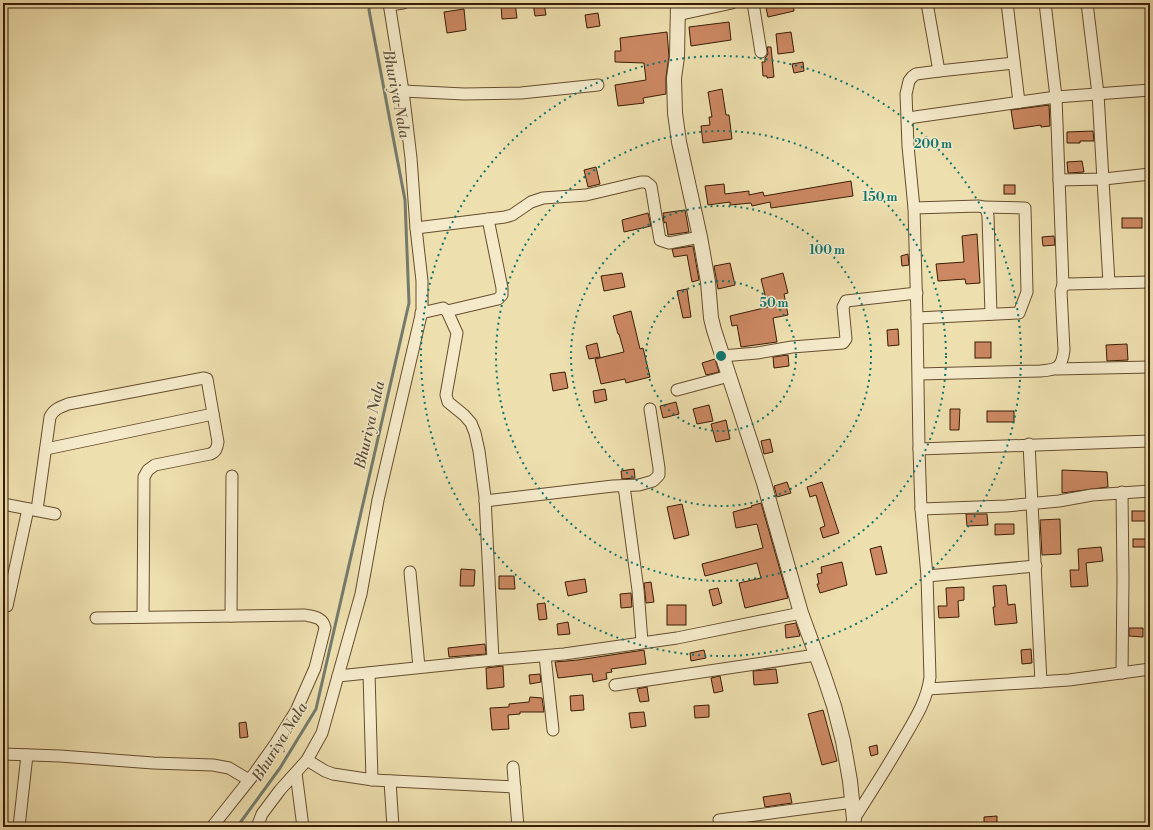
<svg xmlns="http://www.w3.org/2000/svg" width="1153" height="830" viewBox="0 0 1153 830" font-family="'Libre Bodoni',serif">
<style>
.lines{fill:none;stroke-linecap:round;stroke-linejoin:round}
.stream{stroke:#747b6d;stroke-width:3}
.building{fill:#cb8862;stroke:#391c03}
.minor-casing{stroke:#664d2e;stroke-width:13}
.tertiary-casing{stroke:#664d2e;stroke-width:16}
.minor{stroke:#f4eaca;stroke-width:11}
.tertiary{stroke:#f4eaca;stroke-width:14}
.ring{fill:none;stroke:#0f766e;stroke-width:2;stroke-dasharray:2 4}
.labels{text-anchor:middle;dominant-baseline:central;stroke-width:3;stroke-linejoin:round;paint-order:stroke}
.water-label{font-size:15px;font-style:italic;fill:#574c38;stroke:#f4eaca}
.centre{fill:#0f766e;stroke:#f4eaca;stroke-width:2}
.ring-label{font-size:12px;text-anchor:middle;font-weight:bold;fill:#0f766e;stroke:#f4eaca;stroke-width:3;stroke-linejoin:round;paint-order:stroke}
</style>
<rect width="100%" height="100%" fill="#eedfae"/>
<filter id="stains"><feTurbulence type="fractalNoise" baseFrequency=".005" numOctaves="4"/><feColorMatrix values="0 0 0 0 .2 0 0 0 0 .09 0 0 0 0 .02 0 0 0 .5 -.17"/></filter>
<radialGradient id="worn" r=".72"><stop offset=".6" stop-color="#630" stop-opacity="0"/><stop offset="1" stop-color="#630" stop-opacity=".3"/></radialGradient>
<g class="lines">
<polyline class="stream" points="237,827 280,768 316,709 409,303 405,200 369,10 370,3"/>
</g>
<g class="building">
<polygon points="515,3 517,18 502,19 501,5"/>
<polygon points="533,3 544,3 546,15 535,16"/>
<polygon points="765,3 793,3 794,11 768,17"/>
<polygon points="464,9 466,30 447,33 444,12"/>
<polygon points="598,13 600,26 587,28 585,15"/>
<polygon points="729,22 731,40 691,46 689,27"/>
<polygon points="667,32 669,56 666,77 666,94 643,98 644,103 618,106 615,85 646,80 644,63 615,62 615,51 621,51 620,38"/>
<polygon points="791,32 794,52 778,54 776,34"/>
<polygon points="767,47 771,47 774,77 767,78 767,76 763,76 762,62 765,62 765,58 768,54"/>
<polygon points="803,62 804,71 794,73 792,64"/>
<polygon points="722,89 726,115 729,115 732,139 703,143 701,126 710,125 709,117 712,117 708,92"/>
<polygon points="1049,105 1050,126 1041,127 1041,125 1014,129 1011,110"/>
<polygon points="1093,131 1094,141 1080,141 1080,143 1067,143 1067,132"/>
<polygon points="1082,161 1084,172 1068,173 1067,162"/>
<polygon points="596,167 600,184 588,187 584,170"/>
<polygon points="851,181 853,196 771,208 770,202 752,206 751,203 730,205 730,202 708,205 705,186 724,184 725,194 749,191 749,195 763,192 764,196"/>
<rect x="1004" y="185" width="11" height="9"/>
<polygon points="685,210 689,232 668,235 666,222 664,223 663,213"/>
<polygon points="648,213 651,226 624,232 622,220"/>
<rect x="1122" y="218" width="20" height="10"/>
<polygon points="977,234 980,283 966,284 965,279 938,281 936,264 964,262 962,236"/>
<polygon points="1054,236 1055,245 1043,246 1042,237"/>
<polygon points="693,246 699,280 692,282 687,255 674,257 672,249"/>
<polygon points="908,254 909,265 902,266 901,256"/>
<polygon points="730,263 735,285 718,289 714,266"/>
<polygon points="622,273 625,287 604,291 601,276"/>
<polygon points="783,273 788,293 784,294 788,315 773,318 777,342 741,347 737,325 732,326 730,316 768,307 761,279"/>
<polygon points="687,289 691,317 683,318 677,291"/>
<polygon points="631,311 640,349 643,348 650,377 626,383 625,379 601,384 595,359 624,352 619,334 618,334 613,316"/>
<polygon points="898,329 899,345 888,346 887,330"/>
<rect x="975" y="342" width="16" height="16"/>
<polygon points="597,343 600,357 589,359 586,346"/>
<polygon points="1127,344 1128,360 1107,361 1106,345"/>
<polygon points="788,355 789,366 774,368 773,357"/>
<polygon points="715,359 719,372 706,375 702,363"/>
<polygon points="565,372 568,388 553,391 550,374"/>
<polygon points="605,389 607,400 595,403 593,391"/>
<polygon points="676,402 679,414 663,418 660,406"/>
<polygon points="709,405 713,421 697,424 693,409"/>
<polygon points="950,409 960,409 959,430 950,430"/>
<rect x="987" y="411" width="27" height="11"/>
<polygon points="726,420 730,439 716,442 711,424"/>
<polygon points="770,439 773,452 764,454 761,441"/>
<polygon points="634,469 635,478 622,479 621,471"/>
<polygon points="1062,470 1107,472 1108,487 1062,493"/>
<polygon points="787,482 791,493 777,497 774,486"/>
<polygon points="822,482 839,533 823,538 820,528 825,526 816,495 810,497 807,487"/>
<polygon points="761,503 788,598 745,608 739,583 761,578 757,563 705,576 702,564 763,548 757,524 736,528 733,512 752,507 751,506"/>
<polygon points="682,504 689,535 674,539 667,507"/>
<rect x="1132" y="511" width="14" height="10"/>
<polygon points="966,514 987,514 988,525 967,526"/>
<polygon points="1060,519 1061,554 1042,555 1040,520"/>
<polygon points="995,524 1014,524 1014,534 995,535"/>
<rect x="1133" y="539" width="16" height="8"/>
<polygon points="881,546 887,573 876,575 870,549"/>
<polygon points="1101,547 1103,561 1086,563 1088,586 1071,587 1070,570 1079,570 1078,549"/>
<polygon points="842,562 847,585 820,593 817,584 819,584 817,574 822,573 821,567"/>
<polygon points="461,569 475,570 474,586 460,586"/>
<polygon points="499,576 514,576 515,589 499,589"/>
<polygon points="585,579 587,592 568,596 565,582"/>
<polygon points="651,582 654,602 646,603 644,583"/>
<polygon points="1006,585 1008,605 1015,604 1017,623 995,625 993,607 995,607 993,586"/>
<polygon points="964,587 964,600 958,601 959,617 939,618 938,606 947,606 946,588"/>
<polygon points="718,588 722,603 713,606 709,590"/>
<polygon points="631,593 632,607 621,608 620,594"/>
<polygon points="545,603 547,619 539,620 537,604"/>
<rect x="667" y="605" width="19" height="20"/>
<polygon points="568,622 570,634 558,635 557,624"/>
<polygon points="796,623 800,636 786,638 785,625"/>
<polygon points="1129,628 1143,628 1143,637 1129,636"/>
<polygon points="485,644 486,654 449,657 448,648"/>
<polygon points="1031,649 1032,663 1022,664 1021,650"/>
<polygon points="644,650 646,664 611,669 612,672 606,673 607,679 593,682 592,674 558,678 555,662 578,660"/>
<polygon points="704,650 706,658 691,661 690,653"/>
<polygon points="503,666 504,687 487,689 486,668"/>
<polygon points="776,669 778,683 754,685 753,671"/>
<polygon points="540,674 541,682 530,684 529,675"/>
<polygon points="720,676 723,691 714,693 711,678"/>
<polygon points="647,687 649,701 640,702 637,689"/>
<polygon points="583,695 584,710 571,711 570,696"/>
<polygon points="530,697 542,698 544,712 520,712 520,714 508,715 509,729 492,730 490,708 509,707 509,704 529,702"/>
<polygon points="709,705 709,717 695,718 694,706"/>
<polygon points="823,710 837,761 822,765 808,714"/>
<polygon points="644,712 646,726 631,728 629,713"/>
<polygon points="246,722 248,737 240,738 239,723"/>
<polygon points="877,745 878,754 871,756 869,747"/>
<polygon points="790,793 792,803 765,807 763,797"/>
<polygon points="997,816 997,827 984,827 984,817"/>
</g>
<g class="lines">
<defs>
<g id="minor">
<polyline points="753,3 761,52"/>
<polyline points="1007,3 1019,102"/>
<polyline points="1045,3 1056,97 1063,285"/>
<polyline points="1087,3 1098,94 1109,283"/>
<polyline points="389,5 403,3"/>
<polyline points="677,15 732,3"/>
<polyline points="939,71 1014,63"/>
<polyline points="403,91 464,94 521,93 598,85"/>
<polyline points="908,118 1056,97 1150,90"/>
<polyline points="1059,180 1104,179 1150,174"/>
<polyline points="914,208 979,206 986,208 988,216 991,314"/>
<polyline points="416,228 505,217 512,215 531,202 543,198 586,195 641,182 646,182 651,186 660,240 669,243 700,237"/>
<polyline points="447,311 498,299 502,295 502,288 488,219"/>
<polyline points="421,313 443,308 447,311 457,333 446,395 448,402 464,415 471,423 475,433 479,451 485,497 493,660"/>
<polyline points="917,318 1019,313 1027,292 1025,208 983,207"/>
<polyline points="722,356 757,353 792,347 843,343 846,339 843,307 846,301 917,293"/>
<polyline points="1056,369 1150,367"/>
<path d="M919 374 1040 371C1057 370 1062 368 1064 350L1061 291 1063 285 1068 284 1150 282"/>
<polyline points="677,390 729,376"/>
<polyline points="1029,444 1041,682"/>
<polyline points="46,449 213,414"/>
<polyline points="919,449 1150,441"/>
<polyline points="624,486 638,590 642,642"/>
<polyline points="485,501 613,486 639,485 653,481 659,475 659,468 650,409"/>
<polyline points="3,504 55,514"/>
<polyline points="921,509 1006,506 1059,501 1092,495 1150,491"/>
<path d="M37 510 50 417C54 409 60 407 68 404L204 378 207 379 218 442C217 448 216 452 210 454L155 465 148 470 144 477 143 617"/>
<polyline points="410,572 419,667"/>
<polyline points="927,576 1036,566"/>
<polyline points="7,606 28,509"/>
<polyline points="231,616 232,476"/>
<path d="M96 618 305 615C314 617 323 617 325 628L315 668 296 711 276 743 254 774 212 827"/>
<polyline points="545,656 553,730"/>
<polyline points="369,673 372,780"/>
<polyline points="1122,673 1123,578 1122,492"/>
<polyline points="338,676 493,660 564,654 677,638 801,613"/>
<polyline points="615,685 816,655"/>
<polyline points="928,689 1069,680 1150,669"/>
<polyline points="3,754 60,756 153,763 213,765 229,768 249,780"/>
<polyline points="307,760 325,771 333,774 373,780 515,787"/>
<polyline points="513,767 518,827"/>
<polyline points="296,773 303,827"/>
<polyline points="390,781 393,827"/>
<path d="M854 819C870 794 886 769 901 743 913 722 927 702 930 677L927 576 921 509 919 449 917 318 914 208 908 146 906 94 909 81 912 77 916 74 939 71 927 3"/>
<polyline points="719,820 853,802"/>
<polyline points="19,827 27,755"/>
<polyline points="257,827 262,814 280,790 307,760 322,733 361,594 378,500 422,311 422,281 416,228 411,158 403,91 389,3"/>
</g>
<polyline id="tertiary" points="678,3 677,57 674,78 675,113 679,142 700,237 708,282 711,318 714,330 764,483 801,613 824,676 834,706 843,741 850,781 854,819 853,827"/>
</defs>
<use href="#minor" class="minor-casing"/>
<use href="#tertiary" class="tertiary-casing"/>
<use href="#minor" class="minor"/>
<use href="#tertiary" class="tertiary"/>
</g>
<g class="ring">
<circle cx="721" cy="356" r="75"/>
<circle cx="721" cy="356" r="150"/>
<circle cx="721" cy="356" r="225"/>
<circle cx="721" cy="356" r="300"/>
</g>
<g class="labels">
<g class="water-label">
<text transform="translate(396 94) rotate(79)">Bhuriya Nala</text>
<text transform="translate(370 425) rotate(-77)">Bhuriya Nala</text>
<text transform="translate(280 742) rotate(-58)">Bhuriya Nala</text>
</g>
</g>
<circle cx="721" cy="356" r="6" class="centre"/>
<g class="ring-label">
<text x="933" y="148">200 m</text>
<text x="880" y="201">150 m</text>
<text x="827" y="254">100 m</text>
<text x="774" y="307">50 m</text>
</g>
<rect width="1153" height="830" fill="none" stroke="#eedfae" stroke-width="16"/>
<rect x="4" y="4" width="1145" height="822" fill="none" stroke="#391c03" stroke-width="2"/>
<rect x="8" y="8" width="1137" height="814" fill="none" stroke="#391c03"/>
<rect width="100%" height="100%" filter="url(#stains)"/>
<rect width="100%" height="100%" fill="url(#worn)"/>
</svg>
